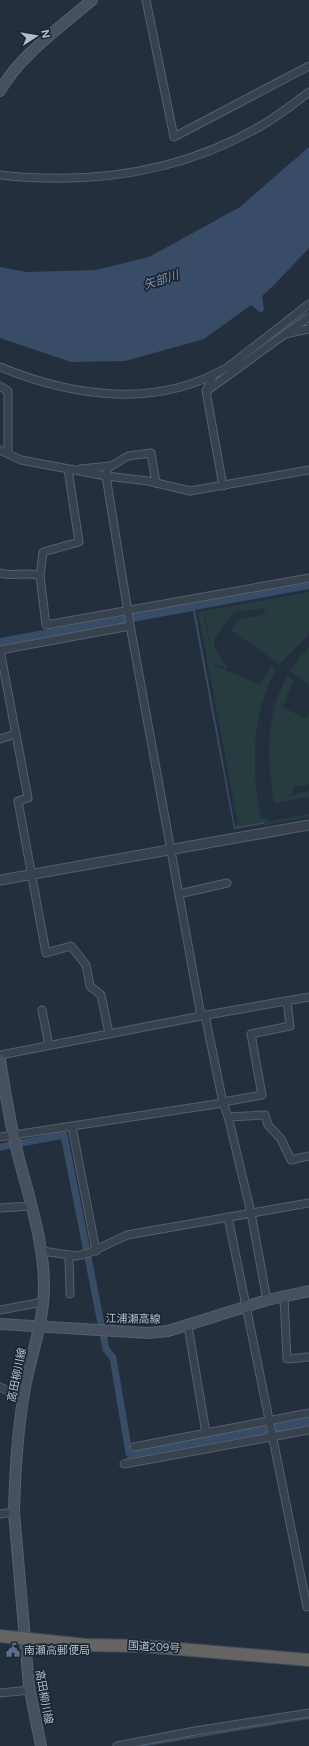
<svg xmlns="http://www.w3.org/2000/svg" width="309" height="1746" viewBox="0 0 309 1746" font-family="Figtree,'Noto Sans JP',sans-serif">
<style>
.green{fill:#263c3f}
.water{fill:#394c67}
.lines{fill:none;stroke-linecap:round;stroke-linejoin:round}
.stream{stroke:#394c67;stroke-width:2}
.canal{stroke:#394c67;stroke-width:7}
.minor-casing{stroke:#565f6c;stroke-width:9}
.tertiary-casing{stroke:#565f6c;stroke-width:11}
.secondary-casing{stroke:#565f6c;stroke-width:12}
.trunk-casing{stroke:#434c59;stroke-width:14}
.minor{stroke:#38414e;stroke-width:7}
.tertiary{stroke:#38414e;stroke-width:9}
.secondary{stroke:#465061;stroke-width:10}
.trunk{stroke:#656462;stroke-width:12}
.labels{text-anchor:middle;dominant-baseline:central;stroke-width:3.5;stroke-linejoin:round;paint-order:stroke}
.street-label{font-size:11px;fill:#b4bcc9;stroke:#1d2633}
.poi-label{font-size:11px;fill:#b4bcc9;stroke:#1d2633;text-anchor:start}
.water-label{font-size:12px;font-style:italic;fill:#7c92b1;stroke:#1d2633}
</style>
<rect width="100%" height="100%" fill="#242f3e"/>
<g class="green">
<path d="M309 592V634L279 664 231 630 238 620 262 615 266 611 262 608 234 613 214 639V647L228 669 214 664 205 616 221 613 204 616 214 665 260 685 271 666 276 670C252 710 250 774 262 819L268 818 270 821 309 814V817L265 825 264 822 236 826V824L240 823H238L198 612Z"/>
<polygon points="309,648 309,685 290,671 299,658"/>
<path d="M287 676 294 680 282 707 305 718 309 713V784L293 787V794L283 797 295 796 294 794 309 791V797L275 803C272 796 272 787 271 779 266 743 270 708 287 676Z"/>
</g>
<g class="water">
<polygon points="309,147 309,248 272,287 262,296 264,310 261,313 251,305 204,339 125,361 71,362 0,338 0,267 27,272 96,270 149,257 240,207"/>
<polygon points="309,581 309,589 195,610 235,827 264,822 265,825 263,824 234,829 193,611 0,646 0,638"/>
<polygon points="309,1417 309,1426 126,1459 133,1449"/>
</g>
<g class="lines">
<polyline class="stream" points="141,1746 309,1718"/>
<polyline class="canal" points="0,1147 64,1135 106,1349 113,1358 129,1453 140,1451"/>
<defs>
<g id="minor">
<polyline points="146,0 174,137 309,66"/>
<path d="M0 175C90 185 179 173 259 127 277 117 293 104 309 92"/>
<polyline points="309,317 285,334 309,329"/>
<path d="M0 367C73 397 157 409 228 367 237 361 245 353 254 347 272 333 291 318 309 304"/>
<polyline points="214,374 206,391 223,486"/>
<polyline points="0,386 8,391 8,453"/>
<polyline points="208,390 285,334"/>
<polyline points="0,450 21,460 106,476 148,481 190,491 309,470"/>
<polyline points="80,469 110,466"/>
<polyline points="156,483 151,453 128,456 108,468 106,476 130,625 201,1016"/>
<path d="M0 573C13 577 27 571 40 576L46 625 309 578"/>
<polyline points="40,576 43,552 79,542 68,469"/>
<polyline points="0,739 16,734"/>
<polyline points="179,894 227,883"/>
<polyline points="42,1010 49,1045"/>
<polyline points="205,1015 223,1103 228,1116 251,1213 267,1300"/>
<polyline points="109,1033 101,995 90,986 86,965 71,946 46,953 18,801 28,798 0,650 130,626"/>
<polyline points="0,1055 201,1016 309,997"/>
<polyline points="223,1102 262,1095 251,1034 290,1026 287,1001"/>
<polyline points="228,1117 265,1115 268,1125 281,1139 291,1160 309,1156"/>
<polyline points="72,1127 96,1251"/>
<polyline points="0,1137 223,1103"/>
<polyline points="0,1208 31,1206"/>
<polyline points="228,1217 307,1607"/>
<polyline points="42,1251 76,1256 89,1253 127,1235 309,1203"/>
<polyline points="69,1255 70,1294"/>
<polyline points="284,1297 287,1359 309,1357"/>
<polyline points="0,1310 43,1302"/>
<polyline points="188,1326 206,1433"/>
<polyline points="0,1387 8,1391 26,1382"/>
<polyline points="134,1447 309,1413"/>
<polyline points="124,1464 309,1430"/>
<polyline points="0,1514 14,1512"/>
<polyline points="0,1693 30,1690"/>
<polyline points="117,1746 195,1731 309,1713"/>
</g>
<polyline id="tertiary" points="0,880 309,825"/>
<g id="secondary">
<path d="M0 91C19 56 62 26 92 0"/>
<path d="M0 1060C5 1092 10 1124 18 1155 29 1198 44 1242 44 1286 44 1319 33 1350 26 1382 18 1424 15 1469 14 1512L29 1686 41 1746"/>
<polyline points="0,1324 148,1333 168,1331 267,1300 309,1291"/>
</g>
<polyline id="trunk" points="0,1636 86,1645 144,1646 309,1660"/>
</defs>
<use href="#minor" class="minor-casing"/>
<use href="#tertiary" class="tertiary-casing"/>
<use href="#secondary" class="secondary-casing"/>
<use href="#trunk" class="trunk-casing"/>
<use href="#minor" class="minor"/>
<use href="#tertiary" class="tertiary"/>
<use href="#secondary" class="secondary"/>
<use href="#trunk" class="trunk"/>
</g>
<defs>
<symbol id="civic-bare" viewBox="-9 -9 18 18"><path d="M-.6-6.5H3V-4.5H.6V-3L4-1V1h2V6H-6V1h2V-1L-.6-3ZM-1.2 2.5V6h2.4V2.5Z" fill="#5c6f8a" stroke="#1d2633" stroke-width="2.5" paint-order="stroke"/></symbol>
</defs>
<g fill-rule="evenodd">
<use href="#civic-bare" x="3" y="1640" width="20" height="20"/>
</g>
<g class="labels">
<g class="street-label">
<text transform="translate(133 1319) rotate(1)">江浦瀬高線</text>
<text transform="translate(17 1375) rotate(-78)">高田柳川線</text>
<text transform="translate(154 1647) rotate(3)">国道209号</text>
<text transform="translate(44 1697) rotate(80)">高田柳川線</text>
</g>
<g class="poi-label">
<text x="24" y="1650">南瀬高郵便局</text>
</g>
<g class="water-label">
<text transform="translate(161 280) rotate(-18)">矢部川</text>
</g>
</g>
<g transform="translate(36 36) rotate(78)" stroke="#1d2633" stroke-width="3" paint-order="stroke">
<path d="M0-3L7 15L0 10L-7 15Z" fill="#b4bcc9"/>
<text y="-6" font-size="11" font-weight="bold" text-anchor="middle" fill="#b4bcc9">N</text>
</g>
</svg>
